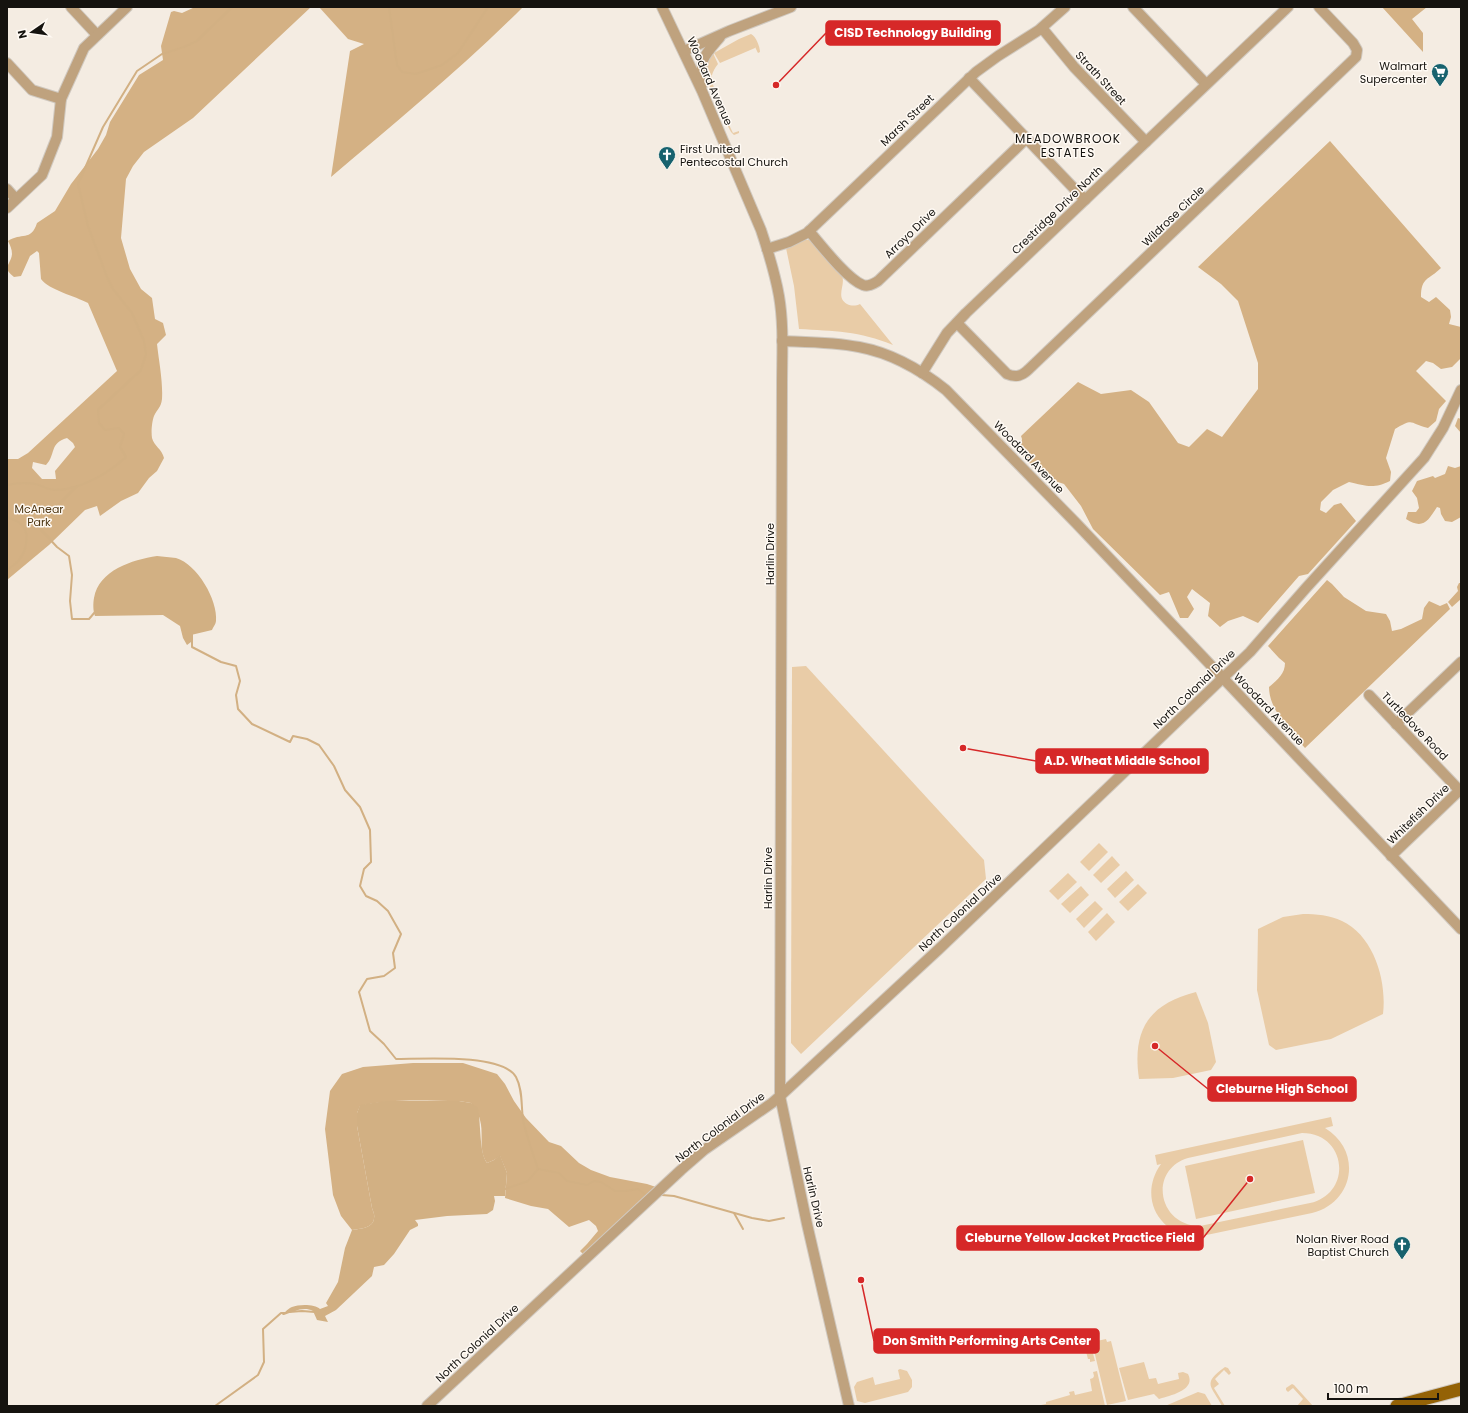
<svg xmlns="http://www.w3.org/2000/svg" width="1468" height="1413" viewBox="0 0 1468 1413" font-family="Poppins,sans-serif">
<style>
.green{fill:#e9cca7;fill-rule:evenodd}
.forest{fill:#d4b184;fill-rule:evenodd}
.water{fill:#d2b083}
.lines{fill:none;stroke-linecap:round;stroke-linejoin:round}
.stream{stroke:#d2b083;stroke-width:2}
.minor-casing{stroke:#d0c9c0;stroke-width:12}
.major-casing{stroke:#d0c9c0;stroke-width:15}
.minor{stroke:#bfa27e;stroke-width:10}
.major{stroke:#946206;stroke-width:13}
.labels{text-anchor:middle;dominant-baseline:central;stroke-width:3;stroke-linejoin:round;paint-order:stroke}
.poi-label{font-size:11px;fill:#15130f;stroke:#fffaf4;text-anchor:end}
.street-label{font-size:11px;fill:#15130f;stroke:#fffaf4}
.park-label{font-size:11px;fill:#4e3612;stroke:#fffaf4}
.neighbourhood-label{font-size:12px;letter-spacing:1px;fill:#15130f;stroke:#fffaf4}
.leader{fill:none;stroke:#d62828;stroke-width:1.5}
.callout-dot{fill:#d62828;stroke:#fffaf4;stroke-width:1.5}
.callout{fill:#d62828;stroke:#d62828;stroke-width:1.5}
.callout-label{font-size:12px;text-anchor:middle;font-weight:bold;fill:#fff}
</style>
<rect width="100%" height="100%" fill="#f4ece2"/>
<g class="green">
<path d="M751 34C756 36 760 47 760 52L758 53 755 47V48L720 63 714 53 739 39Z"/>
<path d="M713 53 718 64C715 68 713 71 712 75 711 89 727 120 733 133L739 131V133L734 135 731 132C723 115 703 82 707 64H706L709 56Z"/>
<path d="M804 240H809L812 242 842 276C846 285 835 297 847 304 851 306 856 306 860 304L893 345C860 331 833 331 799 329L794 286 786 248Z"/>
<polygon points="806,666 984,860 986,879 801,1054 791,1043 792,667"/>
<polygon points="1099,843 1108,852 1089,871 1080,862"/>
<polygon points="1112,856 1120,865 1101,883 1093,875"/>
<polygon points="1126,871 1134,880 1115,898 1107,889"/>
<polygon points="1068,873 1077,882 1058,900 1049,891"/>
<polygon points="1138,884 1147,893 1128,911 1119,902"/>
<polygon points="1081,886 1089,895 1070,913 1061,904"/>
<polygon points="1095,901 1103,909 1084,928 1076,919"/>
<polygon points="1107,913 1115,922 1096,941 1088,932"/>
<path d="M1303 914C1316 914 1330 915 1342 921 1374 936 1387 981 1383 1014L1331 1039 1276 1050 1269 1045 1257 990 1258 929 1283 917Z"/>
<path d="M1196 992 1208 1023 1216 1062 1211 1070 1173 1078 1139 1079C1132 1031 1148 1004 1196 992Z"/>
<path d="M1331 1117 1333 1126 1325 1128C1363 1151 1354 1203 1312 1213L1197 1237C1158 1235 1138 1196 1161 1164L1157 1165 1155 1155ZM1302 1133C1347 1133 1353 1193 1310 1203L1200 1226C1158 1226 1148 1170 1188 1158Z"/>
<polygon points="1303,1140 1315,1193 1196,1219 1185,1166"/>
<polygon points="1106,1339 1107,1342 1111,1341 1126,1401 1107,1405 1092,1342"/>
<polygon points="1090,1342 1095,1361 1090,1362 1090,1359 1088,1359 1084,1344"/>
<path d="M1144 1362 1149 1379 1156 1378 1158 1384 1179 1379 1178 1373 1183 1372 1188 1374C1196 1389 1173 1395 1162 1398L1159 1399 1154 1394 1128 1400 1119 1368Z"/>
<path d="M1225 1367 1228 1368 1231 1373 1229 1375 1224 1370 1215 1379 1219 1384 1214 1388 1225 1406H1222C1212 1386 1201 1384 1225 1367Z"/>
<polygon points="900,1369 907,1371 912,1380 912,1387 908,1392 865,1403 857,1401 854,1387 857,1382 873,1377 875,1385 900,1379 898,1370"/>
<polygon points="1097,1371 1105,1406 1036,1406 1046,1404 1046,1402 1070,1395 1069,1392 1074,1391 1075,1395 1092,1391 1090,1379 1093,1378 1094,1376 1093,1372"/>
<polygon points="1292,1384 1294,1385 1313,1406 1297,1406 1303,1399 1293,1388 1288,1392 1286,1390 1286,1388"/>
<polygon points="1198,1392 1205,1394 1212,1406 1165,1406"/>
</g>
<g class="forest">
<path d="M195 7H311L193 118 144 152 133 166 126 179 121 238 130 269 141 289 152 298 155 319 163 323 166 335 157 344C159 362 163 381 162 399 161 408 157 409 154 416 152 421 151 432 152 438 154 446 162 449 164 458L157 471 149 478 138 493 121 501 100 516 97 506 85 510 49 545 7 580V459H18L28 453 117 371 88 303C75 296 49 290 41 279L39 253 37 251 30 256 21 276 14 277C1 267 11 265 12 254 12 249 10 245 8 241 21 232 31 242 37 223L55 211 71 184 98 149 106 135 110 122 139 75 163 60 161 46 171 12 174 11 182 13ZM67 438 73 443 75 447 55 471 56 479H42L32 468 33 462 46 465C56 455 49 443 67 438Z"/>
<path d="M319 7H523C462 68 396 122 331 177L350 51 364 44 348 39Z"/>
<polygon points="1382,7 1427,7 1412,19 1423,33 1423,52"/>
<path d="M1330 141 1441 268C1429 280 1421 277 1421 297L1429 302 1436 297 1450 310 1451 317 1449 324 1461 327V358L1452 367 1441 369 1433 363 1426 361 1416 371 1446 401 1439 409 1436 421 1428 428C1409 424 1415 417 1395 429L1386 458 1391 472 1390 481C1374 489 1366 486 1349 482L1333 490 1321 502 1320 510 1326 513 1334 505 1341 503 1356 521 1308 574 1299 576 1258 623 1243 616 1228 621 1220 627 1208 616 1210 603 1192 589 1187 597 1194 609 1188 618H1180L1169 592 1160 595 1093 529 1081 506 1064 484 1043 477 1020 453 1022 439 1021 436 1078 382 1101 394 1131 390 1149 402 1178 443 1189 447 1207 429 1222 437 1258 389V363L1238 301 1221 284 1198 267Z"/>
<polygon points="1458,418 1461,419 1461,433 1455,426"/>
<path d="M1448 466 1455 468 1461 466V517L1452 522 1445 521 1441 514 1440 508 1437 507C1428 521 1423 530 1406 519L1408 512H1416L1419 508 1417 498 1412 491 1417 481 1433 476 1435 478 1445 474Z"/>
<path d="M1327 580 1332 584 1344 597 1366 611 1386 614 1390 621 1392 631 1401 629 1422 619 1424 608 1429 601 1440 606 1447 603 1450 609 1305 748C1291 731 1269 710 1269 687 1277 680 1285 674 1285 663L1279 658 1268 646Z"/>
<polygon points="1459,583 1461,583 1461,599 1452,607 1448,602 1458,591 1457,587"/>
<path d="M413 1063H463L497 1074 505 1084 514 1101 526 1118 549 1142 561 1146 579 1163 591 1170 610 1177 647 1184 656 1187 584 1255 580 1251 587 1244 598 1231 596 1226 589 1220 569 1227 548 1209 531 1206 505 1198 507 1173 500 1156 494 1160 487 1163C478 1150 484 1134 480 1120 479 1114 474 1108 471 1103L459 1101C427 1101 391 1098 360 1106L357 1113V1126L372 1208C373 1211 375 1215 374 1218 374 1228 359 1229 352 1230L341 1216 333 1195 325 1129 330 1091 342 1074 363 1067Z"/>
</g>
<g class="water">
<path d="M157 556C163 557 170 557 176 558 197 564 218 600 216 621 216 624 213 627 212 630L191 635V642L187 645 183 638 180 626 163 615 95 616C93 611 93 603 94 598 99 570 132 560 157 556Z"/>
<path d="M385 1101H459L471 1103 478 1108C481 1123 479 1152 487 1163L494 1160 500 1155 507 1173 505 1196H494L495 1201 493 1210 487 1214 447 1216 415 1220 418 1224V1226L410 1230 394 1254 384 1265 374 1267 372 1276 336 1310 325 1316 328 1322 317 1320 313 1311C303 1306 294 1312 284 1315H282C285 1312 289 1308 292 1307 299 1304 315 1304 320 1309L328 1306 326 1303 338 1282 345 1248 352 1230C359 1229 374 1228 374 1218 375 1215 373 1211 372 1208L357 1126V1113L360 1105Z"/>
</g>
<g class="lines">
<g class="stream">
<polyline points="389,7 397,65 402,72 416,74 442,65 458,53 488,7"/>
<path d="M7 485C16 483 25 482 35 484 41 485 48 490 55 490 80 490 109 473 126 457L120 447 124 434 119 428 105 430 99 423 98 410 141 370 146 354 144 341 132 313 113 289 107 277 88 226 78 184 103 127 137 71 162 54 184 47 197 41 232 7"/>
<polyline points="77,486 60,503 34,522 57,547 69,556 72,575 70,601 72,619 89,619 95,612"/>
<path d="M7 517C11 519 18 521 21 524 31 533 26 551 19 560 16 564 11 567 7 570"/>
<path d="M192 633V647L221 662 236 666 240 681 236 695 238 709 252 724 290 742 293 736 307 739 319 745 334 766 345 790 360 807 370 830 371 862 364 869 360 886 366 896 377 901 388 911 401 934 393 953 395 968 384 976 367 979 359 992 370 1031 384 1044 396 1059C421 1059 502 1053 516 1077 523 1090 521 1106 523 1119 526 1136 533 1153 538 1169L559 1173 567 1181 587 1185 594 1181 601 1182 615 1191H626L638 1189 647 1196"/>
<polyline points="505,1189 528,1181 538,1169"/>
<polyline points="662,1195 674,1196 752,1218 769,1221 784,1218"/>
<polyline points="734,1213 743,1229"/>
<polyline points="813,1214 816,1213"/>
<polyline points="289,1312 302,1311 315,1312"/>
<polyline points="215,1406 258,1375 264,1362 263,1329 281,1313 285,1313"/>
</g>
<defs>
<g id="minor">
<polyline points="71,7 97,35"/>
<path d="M662 7 702 91 761 230C768 251 775 273 779 296 784 325 782 355 782 385L780 1096 807 1224 849 1406"/>
<polyline points="1133,7 1206,84"/>
<polyline points="1042,28 1074,67 1146,142"/>
<polyline points="684,51 729,31 791,7"/>
<polyline points="7,63 32,90 61,99"/>
<polyline points="969,78 1085,200"/>
<path d="M702 85C700 58 703 57 720 37"/>
<polyline points="7,189 16,199"/>
<polyline points="7,208 42,175 57,137 61,99 84,48 127,7"/>
<path d="M809 231C821 245 847 279 863 285 869 287 873 284 878 281L1026 139"/>
<polyline points="767,249 789,242 807,233 976,72 998,56 1039,30 1065,7"/>
<path d="M957 323 1007 374C1016 378 1022 376 1029 369L1356 57 1357 50 1353 43 1319 7"/>
<path d="M782 341C808 342 834 342 859 347 891 353 921 370 946 390L1076 523 1461 929"/>
<polyline points="922,373 947,333 966,313 1288,7"/>
<polyline points="1369,695 1461,792"/>
<polyline points="1396,724 1461,662"/>
<polyline points="1391,856 1461,789"/>
<polyline points="427,1406 681,1170 704,1150 772,1103 780,1096 939,949 1250,652 1306,588 1424,458 1443,428 1461,390"/>
</g>
<polyline id="major" points="1397,1406 1461,1389"/>
</defs>
<use href="#minor" class="minor-casing"/>
<use href="#major" class="major-casing"/>
<use href="#minor" class="minor"/>
<use href="#major" class="major"/>
</g>
<defs>
<symbol id="supermarket-pin" viewBox="-11 -11 22 30"><path d="M0 17L-7.5 6A9.5 9.5 0 1 1 7.5 6Z" fill="#17626e" stroke="#fffaf4"/><path d="M-6-5.5h2.5l.6 2H6L4.5 2H-2.5L-4.4-4H-6ZM-1.5 3.2a1.3 1.3 0 1 0 .1 0ZM3 3.2a1.3 1.3 0 1 0 .1 0Z" fill="#fff"/></symbol>
<symbol id="church-pin" viewBox="-11 -11 22 30"><path d="M0 17L-7.5 6A9.5 9.5 0 1 1 7.5 6Z" fill="#17626e" stroke="#fffaf4"/><path d="M-1.2-6h2.4v3.5h3.3v2.4h-3.3V6h-2.4V-.1h-3.3v-2.4h3.3Z" fill="#fff"/></symbol>
</defs>
<g fill-rule="evenodd">
<use href="#supermarket-pin" x="1430" y="62" width="20" height="27"/>
<use href="#church-pin" x="657" y="145" width="20" height="27"/>
<use href="#church-pin" x="1392" y="1235" width="20" height="27"/>
</g>
<g class="labels">
<g class="poi-label">
<text x="1427" y="66">Walmart<tspan x="1427" dy="13">Supercenter</tspan></text>
<text x="680" y="149" text-anchor="start">First United<tspan x="680" dy="13">Pentecostal Church</tspan></text>
<text x="1389" y="1239">Nolan River Road<tspan x="1389" dy="13">Baptist Church</tspan></text>
</g>
<g class="street-label">
<text transform="translate(1101 78) rotate(47)">Strath Street</text>
<text transform="translate(710 81) rotate(66)">Woodard Avenue</text>
<text transform="translate(907 120) rotate(-44)">Marsh Street</text>
<text transform="translate(1057 210) rotate(-44)">Crestridge Drive North</text>
<text transform="translate(1173 216) rotate(-44)">Wildrose Circle</text>
<text transform="translate(910 233) rotate(-44)">Arroyo Drive</text>
<text transform="translate(1029 457) rotate(46)">Woodard Avenue</text>
<text transform="translate(770 554) rotate(-90)">Harlin Drive</text>
<text transform="translate(1194 689) rotate(-44)">North Colonial Drive</text>
<text transform="translate(1269 709) rotate(46)">Woodard Avenue</text>
<text transform="translate(1415 726) rotate(46)">Turtledove Road</text>
<text transform="translate(1418 814) rotate(-44)">Whitefish Drive</text>
<text transform="translate(768 878) rotate(-90)">Harlin Drive</text>
<text transform="translate(960 912) rotate(-43)">North Colonial Drive</text>
<text transform="translate(720 1127) rotate(-37)">North Colonial Drive</text>
<text transform="translate(814 1197) rotate(77)">Harlin Drive</text>
<text transform="translate(477 1343) rotate(-43)">North Colonial Drive</text>
</g>
<g class="park-label">
<text x="39" y="509">McAnear<tspan x="39" dy="13">Park</tspan></text>
</g>
<g class="neighbourhood-label">
<text x="1068" y="138">MEADOWBROOK<tspan x="1068" dy="14">ESTATES</tspan></text>
</g>
</g>
<path class="leader" d="M776 85L826 33M963 748L1036 761M1155 1046L1208 1089M1250 1179L1203 1238M861 1280L874 1341"/>
<g class="callout-dot">
<circle cx="776" cy="85" r="4"/>
<circle cx="963" cy="748" r="4"/>
<circle cx="1155" cy="1046" r="4"/>
<circle cx="1250" cy="1179" r="4"/>
<circle cx="861" cy="1280" r="4"/>
</g>
<g class="callout">
<rect x="826" y="21" width="174" height="24" rx="4"/>
<rect x="1036" y="749" width="172" height="24" rx="4"/>
<rect x="1208" y="1077" width="148" height="24" rx="4"/>
<rect x="957" y="1226" width="246" height="24" rx="4"/>
<rect x="874" y="1329" width="225" height="24" rx="4"/>
</g>
<g class="callout-label">
<text x="913" y="37">CISD Technology Building</text>
<text x="1122" y="765">A.D. Wheat Middle School</text>
<text x="1282" y="1093">Cleburne High School</text>
<text x="1080" y="1242">Cleburne Yellow Jacket Practice Field</text>
<text x="987" y="1345">Don Smith Performing Arts Center</text>
</g>
<rect width="1468" height="1413" fill="none" stroke="#15130f" stroke-width="16"/>
<g transform="translate(32 32) rotate(257)" stroke="#fffaf4" stroke-width="3" paint-order="stroke">
<path d="M0-3L7 15L0 10L-7 15Z" fill="#15130f"/>
<text y="-6" font-size="11" font-weight="bold" text-anchor="middle" fill="#15130f">N</text>
</g>
<path d="M1328 1393v6h110v-6" fill="none" stroke="#15130f" stroke-width="2"/>
<text x="1334" y="1393" font-size="12" fill="#15130f" stroke="#fffaf4" stroke-width="3" paint-order="stroke">100 m</text>
</svg>
